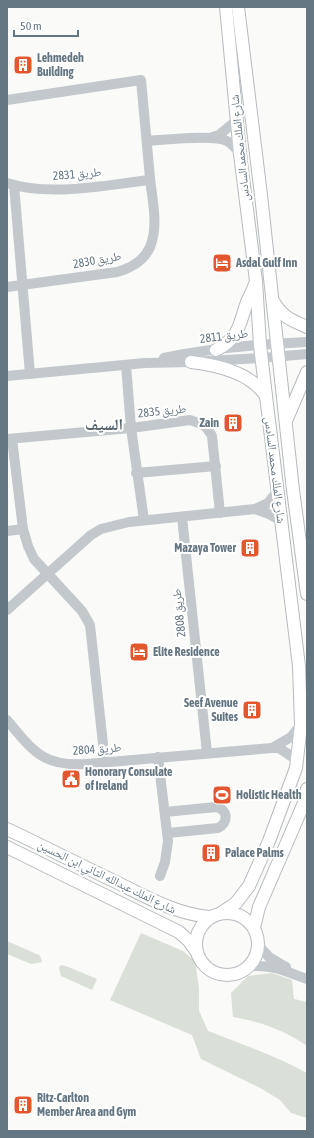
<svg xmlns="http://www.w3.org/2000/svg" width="314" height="1138" viewBox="0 0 314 1138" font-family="'Asap Condensed','Noto Naskh Arabic',sans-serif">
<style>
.green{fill:#dadfd7}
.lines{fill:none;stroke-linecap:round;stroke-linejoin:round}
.major-casing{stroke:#b5babe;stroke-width:14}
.minor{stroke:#c3c8cc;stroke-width:10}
.major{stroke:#fff;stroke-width:12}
.labels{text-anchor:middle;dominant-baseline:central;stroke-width:4;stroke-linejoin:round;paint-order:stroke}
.poi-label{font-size:12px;font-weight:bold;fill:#657683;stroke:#fff;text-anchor:start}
.street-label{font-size:12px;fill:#657683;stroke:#fff}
.district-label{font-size:16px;font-weight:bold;fill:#57646e;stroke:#fff}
</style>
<rect width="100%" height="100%" fill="#fafaf8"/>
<g class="green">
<path d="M141 933 183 951 195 961 199 988V1011L208 1031C242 1044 275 1056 307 1073V1118L291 1113 280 1100 262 1089 201 1059 192 1035 110 1000Z"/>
<polygon points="7,941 39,955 41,958 42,962 31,964 7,954"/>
<polygon points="61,965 66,966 97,979 92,990 61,976 59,968"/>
<path d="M272 973 292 980 294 999 307 1002V1046C286 1031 258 1021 233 1017L231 993 248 976Z"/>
</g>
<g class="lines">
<defs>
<g id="major">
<polyline points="238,7 261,195 293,490 307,594"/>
<path d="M273 301C282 317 291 320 307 327"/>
<path d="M216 350C240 337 239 325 247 302 250 296 253 290 255 284"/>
<path d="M191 362C217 365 251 373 266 396"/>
<polyline points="286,421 307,372"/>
<path d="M7 829C43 846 78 864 114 881 145 896 175 914 210 917"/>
<polyline points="7,847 179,932 189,941 196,951"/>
<circle cx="227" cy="944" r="31"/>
<polyline points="221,913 236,903 249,886 269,841 296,768 301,725 299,666 266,396 260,345 256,281 240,154 226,7"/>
<polyline points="254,928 259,907 304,803 307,789"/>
</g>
</defs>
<use href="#major" class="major-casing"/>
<g class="minor">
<path d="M7 100 141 80C144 113 147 145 150 178 152 200 159 225 150 247 144 261 131 268 117 272L7 287"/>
<polyline points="212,137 219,135 237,120"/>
<path d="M147 141C164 140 214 134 227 141 233 144 236 149 240 154"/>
<path d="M7 183C50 197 105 185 150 180"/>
<polyline points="14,185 30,374"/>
<path d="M164 358C211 348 259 344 307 342"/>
<polyline points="126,365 131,428 144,520"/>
<polyline points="7,376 145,363 191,362 262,358 307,354"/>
<path d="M7 439 131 428 190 420C203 424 205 424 212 436L220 513"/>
<polyline points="12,439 23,529 28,546 34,559 82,611 90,625 105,762"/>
<polyline points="136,473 216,466"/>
<polyline points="255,509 269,514 281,521"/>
<polyline points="182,517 207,753"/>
<polyline points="7,531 23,529"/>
<polyline points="7,610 91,535 101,529 129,522 255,509 268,503 277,492"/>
<path d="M7 720C33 751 43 767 87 764L272 748H279L297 760"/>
<polyline points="272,748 291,737 301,725"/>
<polyline points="158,757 168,841 165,862 160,876"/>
<path d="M165 812 216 807C228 809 229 823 218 828L168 833"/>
<polyline points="258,945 269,957 286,967"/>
<path d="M247 967C269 963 287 972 307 979"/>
</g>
<use href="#major" class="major"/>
</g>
<defs>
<symbol id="building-square" viewBox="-11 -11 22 22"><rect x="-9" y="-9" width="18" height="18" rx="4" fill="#e4572e" stroke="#fff"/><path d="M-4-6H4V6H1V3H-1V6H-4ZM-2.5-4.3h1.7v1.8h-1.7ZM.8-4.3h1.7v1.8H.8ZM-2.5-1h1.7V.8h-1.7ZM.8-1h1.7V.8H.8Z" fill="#fff"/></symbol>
<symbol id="hotel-square" viewBox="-11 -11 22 22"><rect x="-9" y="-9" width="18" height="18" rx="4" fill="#e4572e" stroke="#fff"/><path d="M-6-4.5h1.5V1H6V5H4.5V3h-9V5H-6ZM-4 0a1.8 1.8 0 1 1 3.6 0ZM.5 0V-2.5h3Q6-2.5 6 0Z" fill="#fff"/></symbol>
<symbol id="civic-square" viewBox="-11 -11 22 22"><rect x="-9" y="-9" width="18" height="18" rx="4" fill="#e4572e" stroke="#fff"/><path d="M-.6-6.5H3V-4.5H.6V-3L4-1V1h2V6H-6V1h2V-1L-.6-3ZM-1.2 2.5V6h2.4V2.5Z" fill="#fff"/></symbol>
<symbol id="stadium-square" viewBox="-11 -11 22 22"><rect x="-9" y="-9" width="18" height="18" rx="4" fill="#e4572e" stroke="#fff"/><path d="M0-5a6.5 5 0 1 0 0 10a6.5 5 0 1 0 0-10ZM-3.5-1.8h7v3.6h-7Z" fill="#fff"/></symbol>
</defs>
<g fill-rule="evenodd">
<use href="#building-square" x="12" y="54" width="22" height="22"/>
<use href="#hotel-square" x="211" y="252" width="22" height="22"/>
<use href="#building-square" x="222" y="412" width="22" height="22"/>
<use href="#building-square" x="239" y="537" width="22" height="22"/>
<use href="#hotel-square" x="128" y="641" width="22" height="22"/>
<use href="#building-square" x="241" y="699" width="22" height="22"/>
<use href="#civic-square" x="60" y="768" width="22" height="22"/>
<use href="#stadium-square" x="211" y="784" width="22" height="22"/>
<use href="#building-square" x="200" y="842" width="22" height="22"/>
<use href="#building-square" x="12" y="1094" width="22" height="22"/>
</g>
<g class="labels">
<g class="poi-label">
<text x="37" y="58">Lehmedeh<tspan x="37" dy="14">Building</tspan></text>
<text x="236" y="263">Asdal Gulf Inn</text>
<text x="219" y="423" text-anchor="end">Zain</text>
<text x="236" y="548" text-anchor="end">Mazaya Tower</text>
<text x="153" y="652">Elite Residence</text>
<text x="238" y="703" text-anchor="end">Seef Avenue<tspan x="238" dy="14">Suites</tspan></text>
<text x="85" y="772">Honorary Consulate<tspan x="85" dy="14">of Ireland</tspan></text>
<text x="236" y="795">Holistic Health</text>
<text x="225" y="853">Palace Palms</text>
<text x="37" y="1098">Ritz-Carlton<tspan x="37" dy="14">Member Area and Gym</tspan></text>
</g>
<g class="street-label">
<text transform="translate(240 148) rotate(-96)">شارع الملك محمد السادس</text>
<text transform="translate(77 174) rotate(-5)">طريق 2831</text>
<text transform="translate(97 260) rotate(-10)">طريق 2830</text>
<text transform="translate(224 336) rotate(-7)">طريق 2811</text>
<text transform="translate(162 411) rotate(-6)">طريق 2835</text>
<text transform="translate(275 470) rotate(83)">شارع الملك محمد السادس</text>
<text transform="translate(179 613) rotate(-96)">طريق 2808</text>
<text transform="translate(97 749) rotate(-4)">طريق 2804</text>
<text transform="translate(107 877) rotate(26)">شارع الملك عبدالله الثاني ابن الحسين</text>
</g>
<g class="district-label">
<text x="104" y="424">السيف</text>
</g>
</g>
<rect width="314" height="1138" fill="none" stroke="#657683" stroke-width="16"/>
<path d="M14 30v6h64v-6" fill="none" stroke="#657683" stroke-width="2"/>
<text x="20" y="30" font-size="12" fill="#657683" stroke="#ffffff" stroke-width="3" paint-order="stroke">50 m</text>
</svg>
